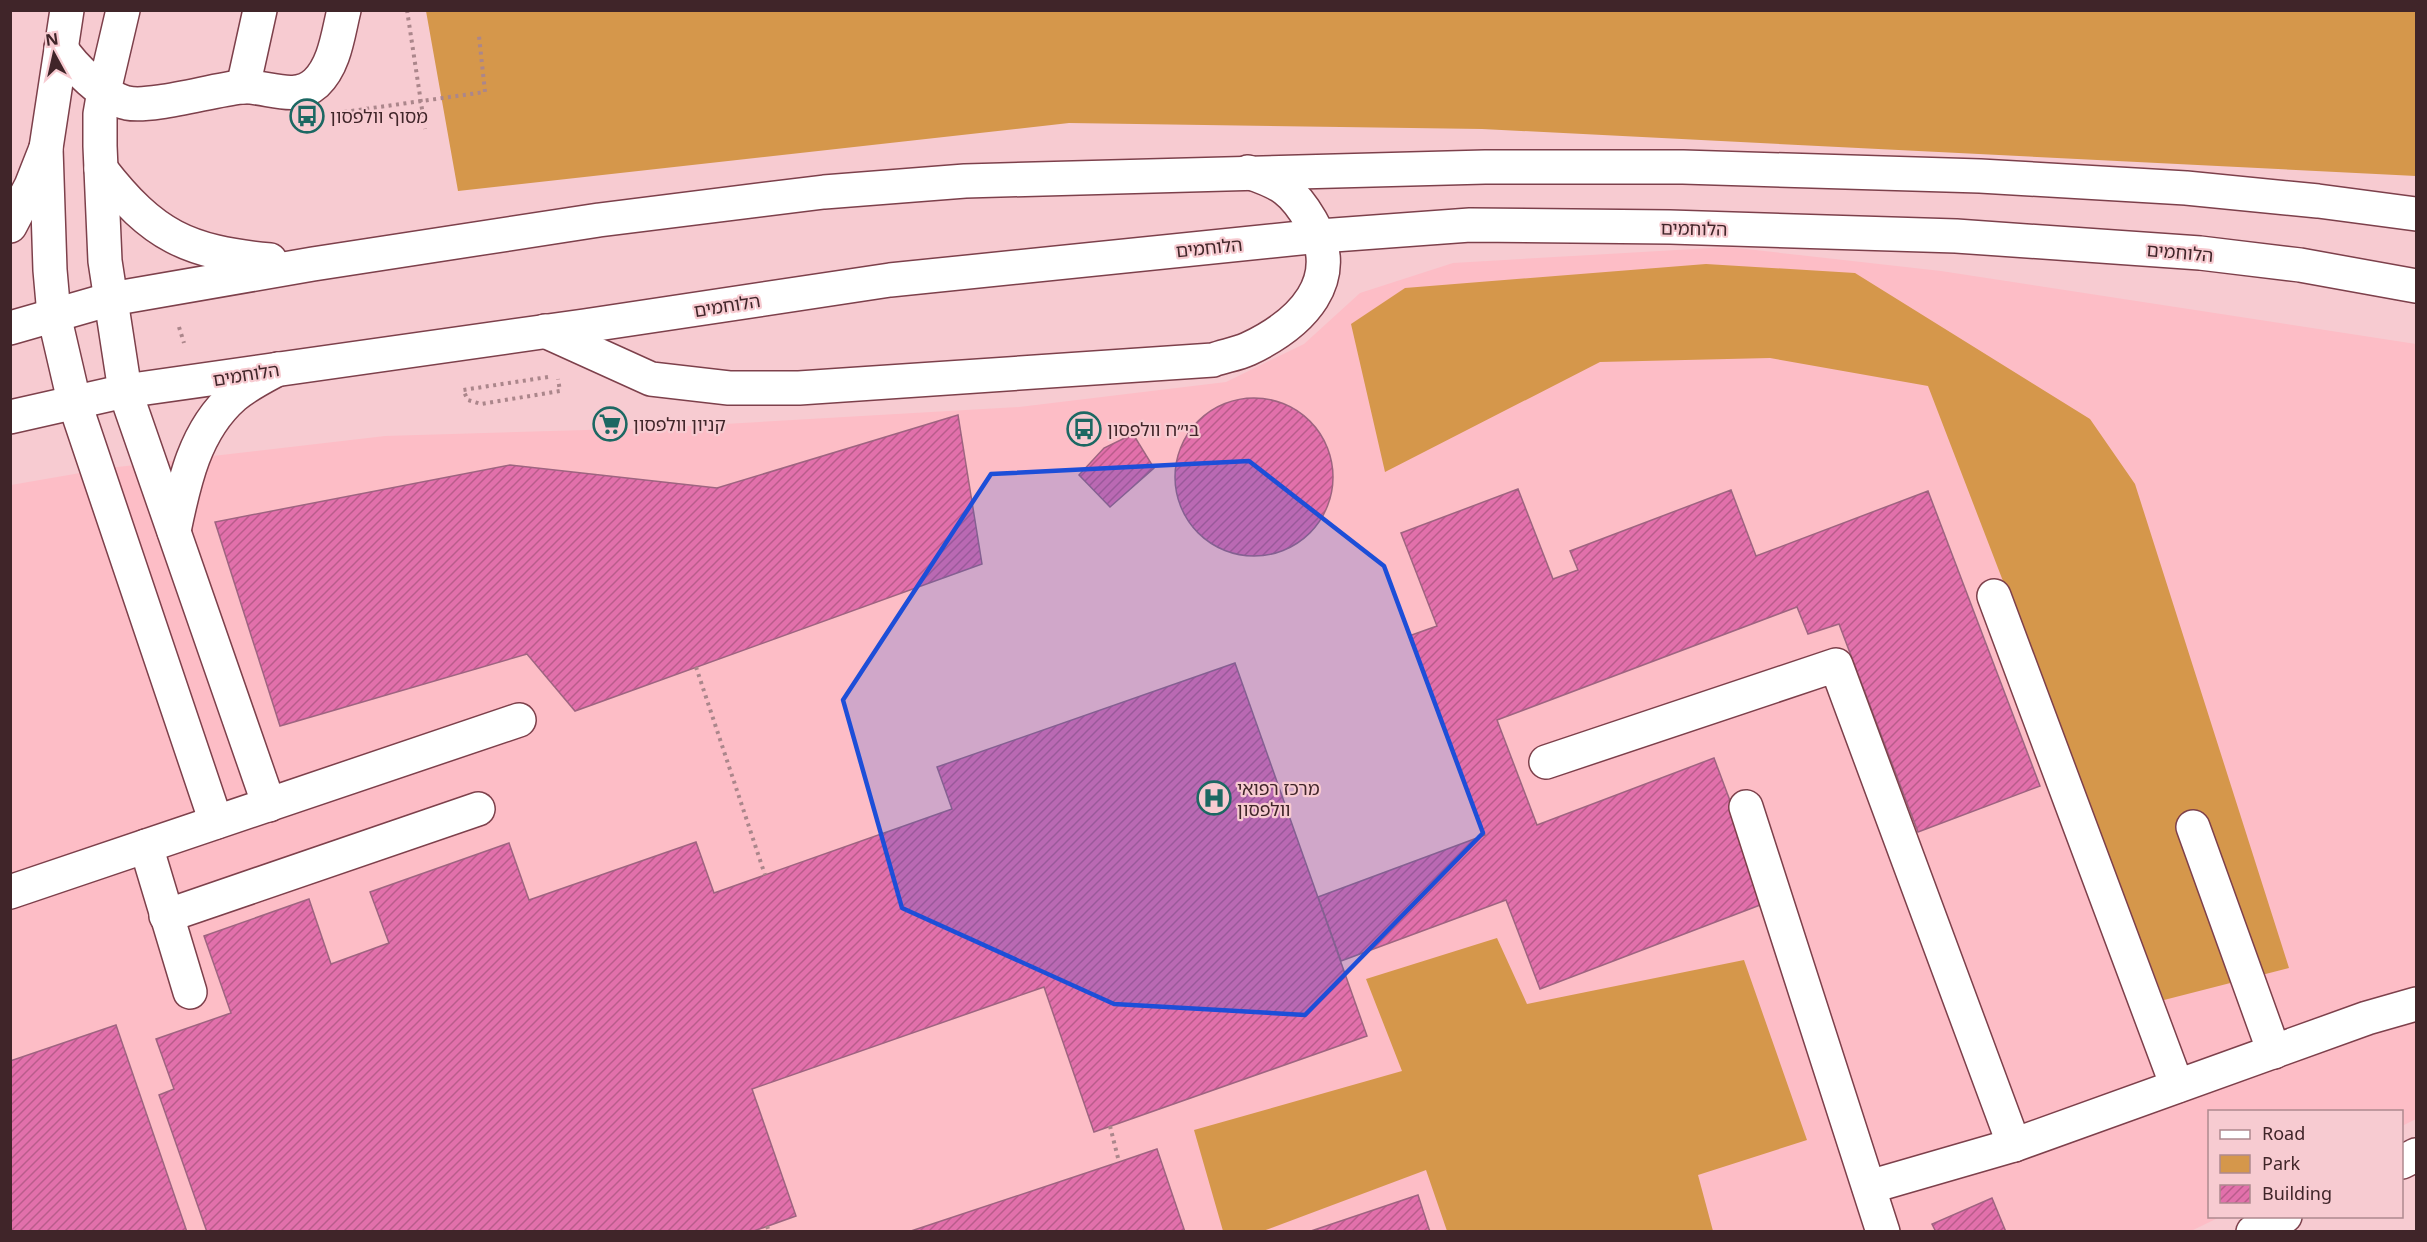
<svg xmlns="http://www.w3.org/2000/svg" width="2427" height="1242" viewBox="0 0 2427 1242" font-family="'Noto Sans','Noto Sans Hebrew',sans-serif">
<style>
.built{fill:#fdbdc6}
.park{fill:#d5974b}
.building{fill:url(#building-hatch);stroke:#9e6480;stroke-width:1.5}
.lines{fill:none;stroke-linecap:round;stroke-linejoin:round}
.minor-casing{stroke:#7d404b;stroke-width:36}
.major-casing{stroke:#7d404b;stroke-width:36}
.path{stroke:#ab868b;stroke-width:4;stroke-dasharray:3 4.5;stroke-linecap:butt}
.minor{stroke:#fff;stroke-width:33}
.major{stroke:#fff;stroke-width:33}
.marked{fill:#1d4ed8;fill-opacity:0.2;stroke:#1d4ed8;stroke-width:4.5;stroke-linejoin:round}
.labels{text-anchor:middle;dominant-baseline:central;stroke-width:4.5;stroke-linejoin:round;paint-order:stroke}
.poi-label{font-size:18px;fill:#402529;stroke:#f7cbd1;text-anchor:start}
.street-label{font-size:18px;fill:#402529;stroke:#f7cbd1}
</style>
<defs>
<pattern id="building-hatch" width="6" height="6" patternUnits="userSpaceOnUse" patternTransform="scale(1.5)"><rect width="6" height="6" fill="#e270ab"/><path d="M-1 1l2-2M0 6l6-6M5 7l2-2" fill="none" stroke="#b95c8b"/></pattern>
</defs>
<rect width="100%" height="100%" fill="#f7cbd1"/>
<polygon class="built" points="1728,247 1941,271 2416,344 2416,1119 2402,1126 2402,1112 2210,1112 2210,1216 2220,1217 2191,1231 11,1232 11,485 109,468 385,436 655,428 1019,407 1226,382 1304,344 1360,293 1453,263"/>
<g class="park">
<polygon points="426,11 2416,11 2416,176 1482,129 1069,123 458,191"/>
<polygon points="1706,264 1855,273 2090,419 2135,484 2289,968 2164,1000 1928,386 1770,358 1600,362 1385,472 1351,324 1405,288"/>
<polygon points="1497,938 1527,1004 1744,960 1807,1140 1698,1175 1713,1231 1447,1231 1426,1170 1263,1231 1223,1231 1194,1130 1402,1071 1366,979"/>
</g>
<g class="building">
<circle cx="1254" cy="477" r="79"/>
<polygon points="958,415 982,564 575,711 527,654 280,726 215,522 510,465 717,488"/>
<polygon points="1133,434 1154,468 1110,507 1079,475 1104,448"/>
<polygon points="1518,489 1553,579 1578,570 1570,551 1731,490 1756,556 1928,491 2040,786 1918,832 1839,624 1808,634 1797,607 1497,720 1537,825 1714,758 1768,902 1540,989 1506,900 1341,961 1318,897 1485,835 1409,636 1437,626 1401,533"/>
<polygon points="1235,663 1367,1036 1094,1132 1044,987 752,1089 796,1216 751,1232 207,1232 159,1095 174,1089 156,1039 231,1013 204,936 309,899 331,964 389,943 370,892 509,843 529,900 696,842 714,893 952,809 937,767"/>
<polygon points="116,1025 187,1232 10,1232 10,1061"/>
<polygon points="1157,1149 1185,1232 908,1232 1119,1162"/>
<polygon points="1418,1195 1430,1232 1308,1232"/>
<polygon points="1992,1198 2006,1232 1936,1232 1932,1224"/>
</g>
<g class="lines">
<defs>
<g id="minor">
<polyline points="67,10 46,148 50,270 54,315 74,401 216,822"/>
<polyline points="123,10 104,91 100,114 100,146 105,261 125,391 269,805"/>
<path d="M61 48C72 66 105 98 127 103 152 108 212 90 241 87 267 85 294 103 316 83 335 65 338 34 344 10"/>
<polyline points="243,87 260,10"/>
<path d="M545 331 651 379 729 388H799L1213 360C1224 356 1237 354 1248 349 1301 324 1346 280 1311 221 1293 190 1281 183 1248 172"/>
<path d="M174 531C184 482 195 430 234 396 247 385 263 377 278 369"/>
<polyline points="1994,596 2177,1086"/>
<polyline points="1546,762 1836,665 2014,1145"/>
<polyline points="1746,807 1883,1232"/>
<polyline points="2193,827 2274,1052"/>
<polyline points="146,846 190,992"/>
<polyline points="10,892 519,720"/>
<polyline points="166,916 478,809"/>
<polyline points="2402,1162 2416,1155"/>
<polyline points="1869,1187 2014,1145 2367,1018 2416,1004"/>
<polyline points="2253,1232 2285,1216"/>
</g>
<g id="major">
<path d="M101 169C153 236 187 252 270 260"/>
<polyline points="10,226 31,186 46,148"/>
<polyline points="10,328 111,299 313,264 599,220 824,192 965,181 1485,167 1683,167 1980,176 2186,188 2318,201 2416,214"/>
<polyline points="10,417 125,391 584,326 890,280 1320,236 1470,225 1670,227 1956,236 2200,253 2300,265 2416,286"/>
</g>
</defs>
<use href="#minor" class="minor-casing"/>
<use href="#major" class="major-casing"/>
<g class="path">
<polyline points="407,10 425,129"/>
<polyline points="344,112 485,92 479,36"/>
<polyline points="179,327 184,343"/>
<polyline points="548,377 463,390 468,400 481,404 560,391 558,379"/>
<polyline points="696,667 765,875"/>
<polyline points="1110,1126 1119,1162"/>
<polyline points="767,1226 769,1232"/>
</g>
<use href="#minor" class="minor"/>
<use href="#major" class="major"/>
</g>
<path class="marked" d="M1249 461 1384 566 1483 833 1305 1015 1114 1004 902 908 843 700 991 474Z"/>
<defs>
<symbol id="bus-ring" viewBox="-11 -11 22 22"><circle r="9.5" fill="#f7cbd1" stroke="#1c6863" stroke-width="1.5"/><path d="M-5-6H5V4H4V6H2V4H-2V6H-4V4H-5ZM-3.5-4V0h7V-4ZM-3.5 1.2v1.5H-2V1.2ZM2 1.2v1.5H3.5V1.2Z" fill="#1c6863"/></symbol>
<symbol id="supermarket-ring" viewBox="-11 -11 22 22"><circle r="9.5" fill="#f7cbd1" stroke="#1c6863" stroke-width="1.5"/><path d="M-6-5.5h2.5l.6 2H6L4.5 2H-2.5L-4.4-4H-6ZM-1.5 3.2a1.3 1.3 0 1 0 .1 0ZM3 3.2a1.3 1.3 0 1 0 .1 0Z" fill="#1c6863"/></symbol>
<symbol id="hospital-ring" viewBox="-11 -11 22 22"><circle r="9.5" fill="#f7cbd1" stroke="#1c6863" stroke-width="1.5"/><path d="M-5-5h3v3.5h4V-5h3V5h-3V1.5h-4V5h-3Z" fill="#1c6863"/></symbol>
</defs>
<g fill-rule="evenodd">
<use href="#bus-ring" x="288" y="97" width="38" height="38"/>
<use href="#supermarket-ring" x="591" y="405" width="38" height="38"/>
<use href="#bus-ring" x="1065" y="410" width="38" height="38"/>
<use href="#hospital-ring" x="1195" y="779" width="38" height="38"/>
</g>
<g class="labels">
<g class="poi-label">
<text x="330" y="116">מסוף וולפסון</text>
<text x="633" y="424">קניון וולפסון</text>
<text x="1107" y="429">בי״ח וולפסון</text>
<text x="1237" y="788">מרכז רפואי<tspan x="1237" dy="21">וולפסון</tspan></text>
</g>
<g class="street-label">
<text transform="translate(1694 228) rotate(1)">הלוחמים</text>
<text transform="translate(1209 247) rotate(-6)">הלוחמים</text>
<text transform="translate(2180 252) rotate(5)">הלוחמים</text>
<text transform="translate(727 305) rotate(-9)">הלוחמים</text>
<text transform="translate(246 374) rotate(-9)">הלוחמים</text>
</g>
</g>
<rect width="2427" height="1242" fill="none" stroke="#402529" stroke-width="24"/>
<rect x="2208" y="1110" width="195" height="108" fill="#f7cbd1" stroke="#ae898e" stroke-width="1.5"/>
<rect x="2220" y="1130" width="30" height="9" fill="#ffffff" stroke="#ae898e" stroke-width="1.5"/>
<text x="2262" y="1140" font-size="18" fill="#402529">Road</text>
<rect x="2220" y="1155" width="30" height="18" fill="#d5974b" stroke="#ae898e" stroke-width="1.5"/>
<text x="2262" y="1170" font-size="18" fill="#402529">Park</text>
<rect x="2220" y="1185" width="30" height="18" fill="url(#building-hatch)" stroke="#ae898e" stroke-width="1.5"/>
<text x="2262" y="1200" font-size="18" fill="#402529">Building</text>
<g transform="translate(54 54) rotate(352)" stroke="#f7cbd1" stroke-width="4.5" paint-order="stroke">
<path d="M0-4.5L10 22L0 15L-10 22Z" fill="#402529"/>
<text y="-9" font-size="16" font-weight="bold" text-anchor="middle" fill="#402529">N</text>
</g>
</svg>
